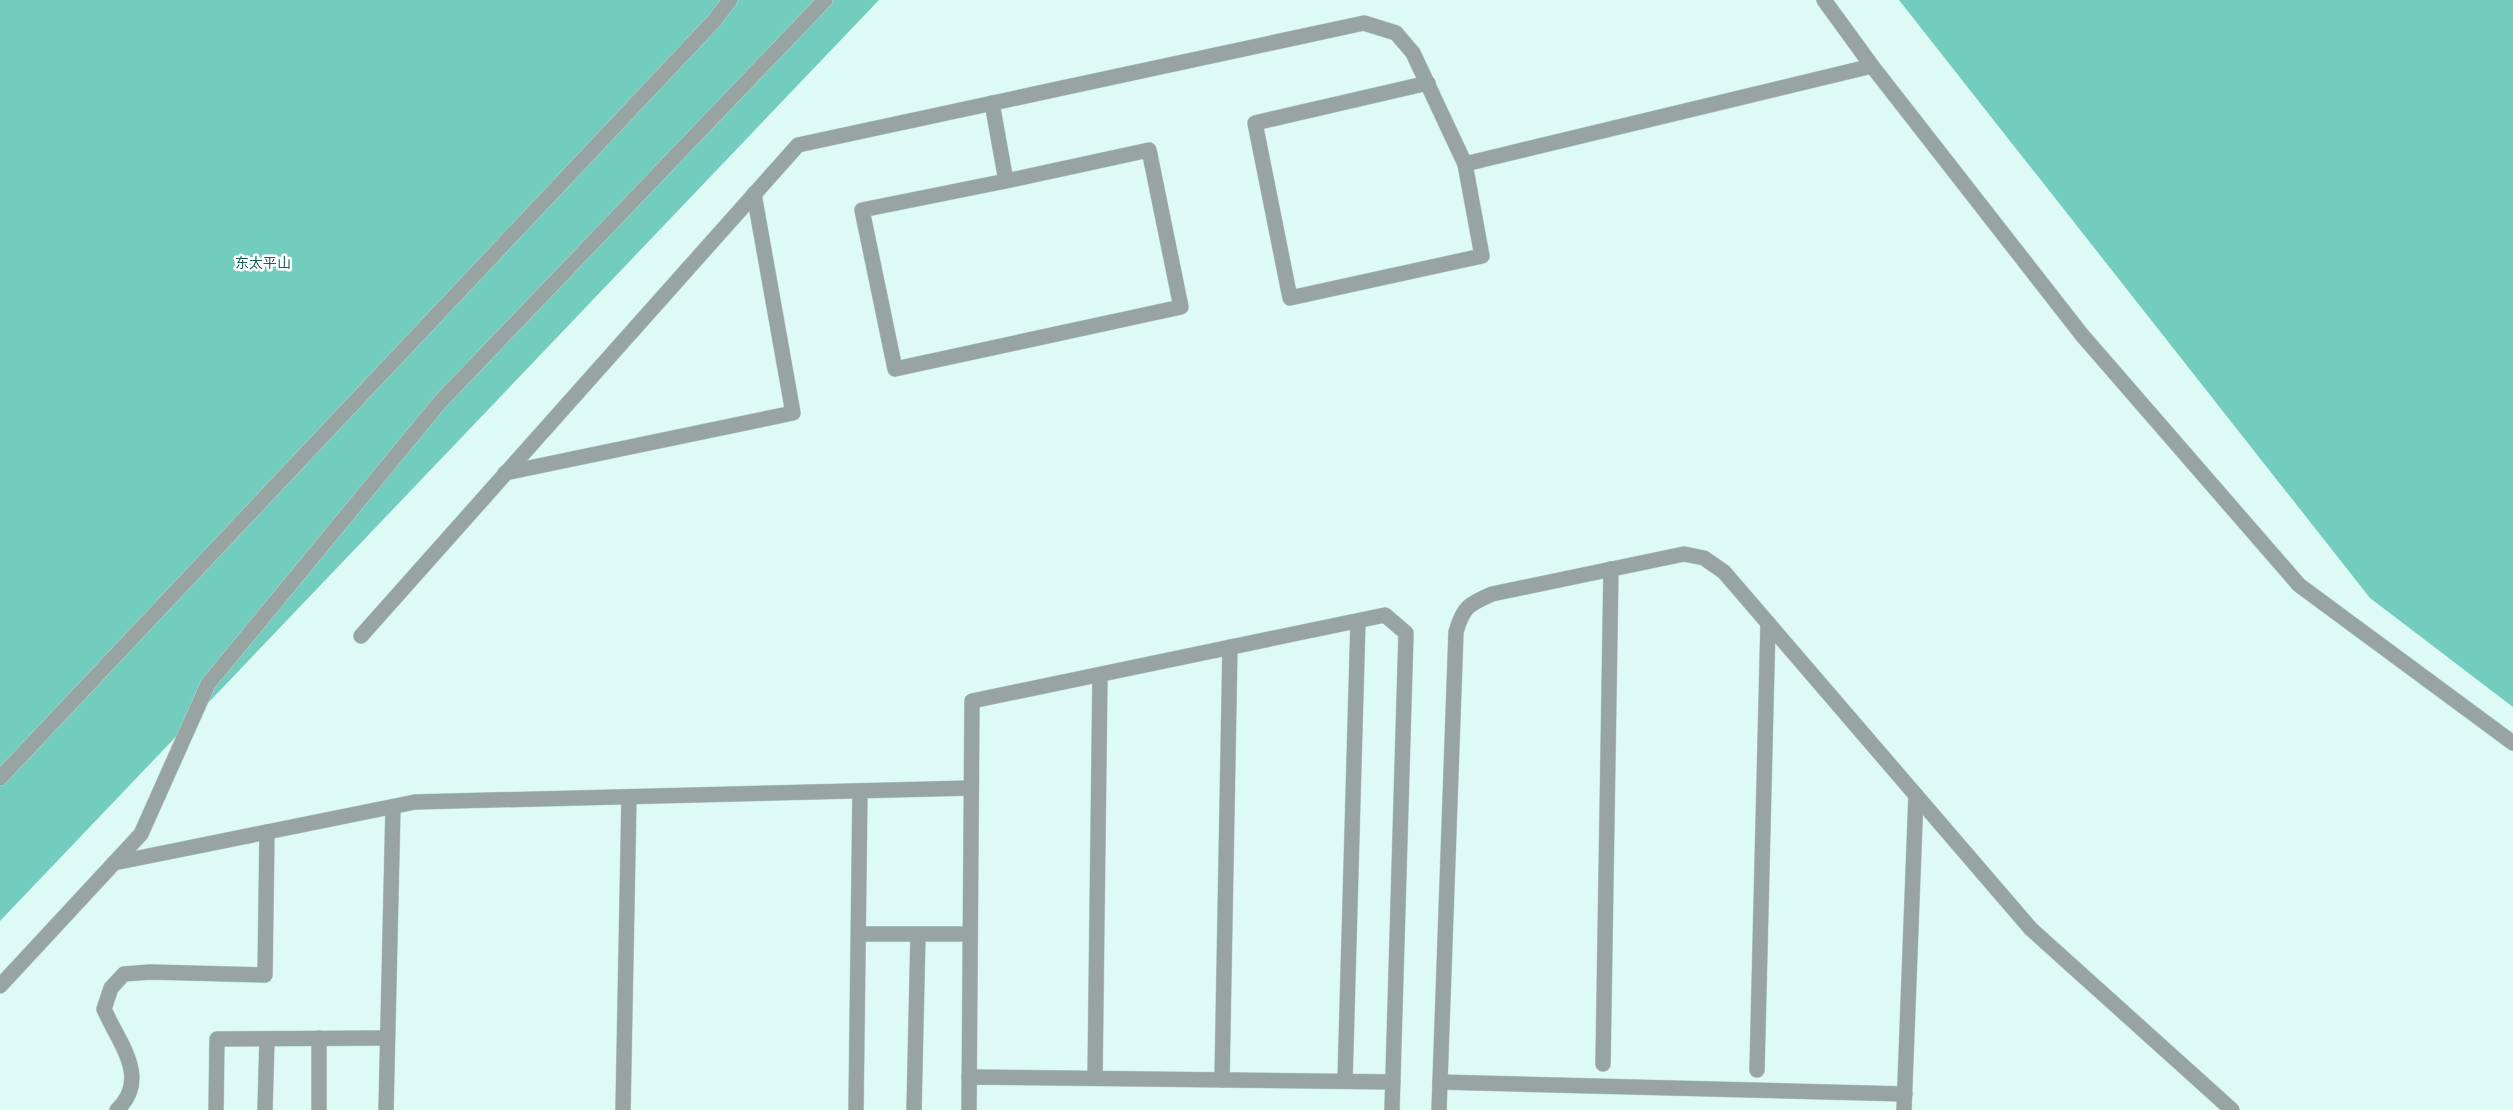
<svg xmlns="http://www.w3.org/2000/svg" width="2513" height="1110" viewBox="0 0 2513 1110" font-family="Signika,'Noto Sans SC',sans-serif">
<style>
.forest{fill:#73cdbf}
.lines{fill:none;stroke-linecap:round;stroke-linejoin:round}
.service-casing{stroke:#bad4d0;stroke-width:16}
.tertiary-casing{stroke:#bad4d0;stroke-width:16}
.service{stroke:#98a4a1;stroke-width:15}
.tertiary{stroke:#98a4a1;stroke-width:15}
.labels{text-anchor:middle;dominant-baseline:central;stroke-width:5;stroke-linejoin:round;paint-order:stroke}
.park-label{font-size:14px;fill:#186159;stroke:#fff}
</style>
<rect width="100%" height="100%" fill="#ddfaf5"/>
<g class="forest">
<polygon points="0,0 879,0 0,921"/>
<polygon points="1899,0 2513,0 2513,707 2370,598"/>
</g>
<g class="lines">
<defs>
<g id="service">
<polyline points="1428,83 1255,123 1290,298 1482,256 1465,164"/>
<polyline points="992,103 1006,181 862,210 895,369 1181,307 1149,150 1006,181"/>
<polyline points="505,473 793,413 754,194"/>
<polyline points="361,636 798,145 1364,23 1396,33 1413,53 1465,164 1872,66"/>
<polyline points="0,778 714,21 730,0"/>
<polyline points="114,863 415,802 971,788"/>
<polyline points="859,934 970,934"/>
<polyline points="0,986 141,834 208,684 440,402 825,0"/>
<polyline points="319,1038 319,1110"/>
<polyline points="1603,1064 1611,569"/>
<polyline points="1757,1070 1768,623"/>
<polyline points="969,1077 1393,1082"/>
<polyline points="1095,1078 1100,675"/>
<polyline points="1222,1080 1230,647"/>
<polyline points="1345,1081 1358,621"/>
<polyline points="1440,1082 1905,1094"/>
<path d="M117 1110C151 1078 118 1042 104 1009L111 988 124 974 150 972 265 975 267 832"/>
<polyline points="216,1110 217,1039 387,1038"/>
<polyline points="265,1110 267,1039"/>
<polyline points="386,1110 393,807"/>
<polyline points="623,1110 629,797"/>
<polyline points="856,1110 860,791"/>
<polyline points="914,1110 918,935"/>
<polyline points="969,1110 972,701 1385,615 1406,633 1392,1110"/>
<path d="M1439 1110 1456 632C1463 607 1469 604 1492 594L1684 554 1704 558 1724 572 2031 929 2232 1110"/>
<polyline points="1904,1110 1916,795"/>
</g>
<polyline id="tertiary" points="1824,0 1872,66 2082,335 2299,585 2513,743"/>
</defs>
<use href="#service" class="service-casing"/>
<use href="#tertiary" class="tertiary-casing"/>
<use href="#service" class="service"/>
<use href="#tertiary" class="tertiary"/>
</g>
<g class="labels">
<g class="park-label">
<text x="263" y="263">东太平山</text>
</g>
</g>
</svg>
